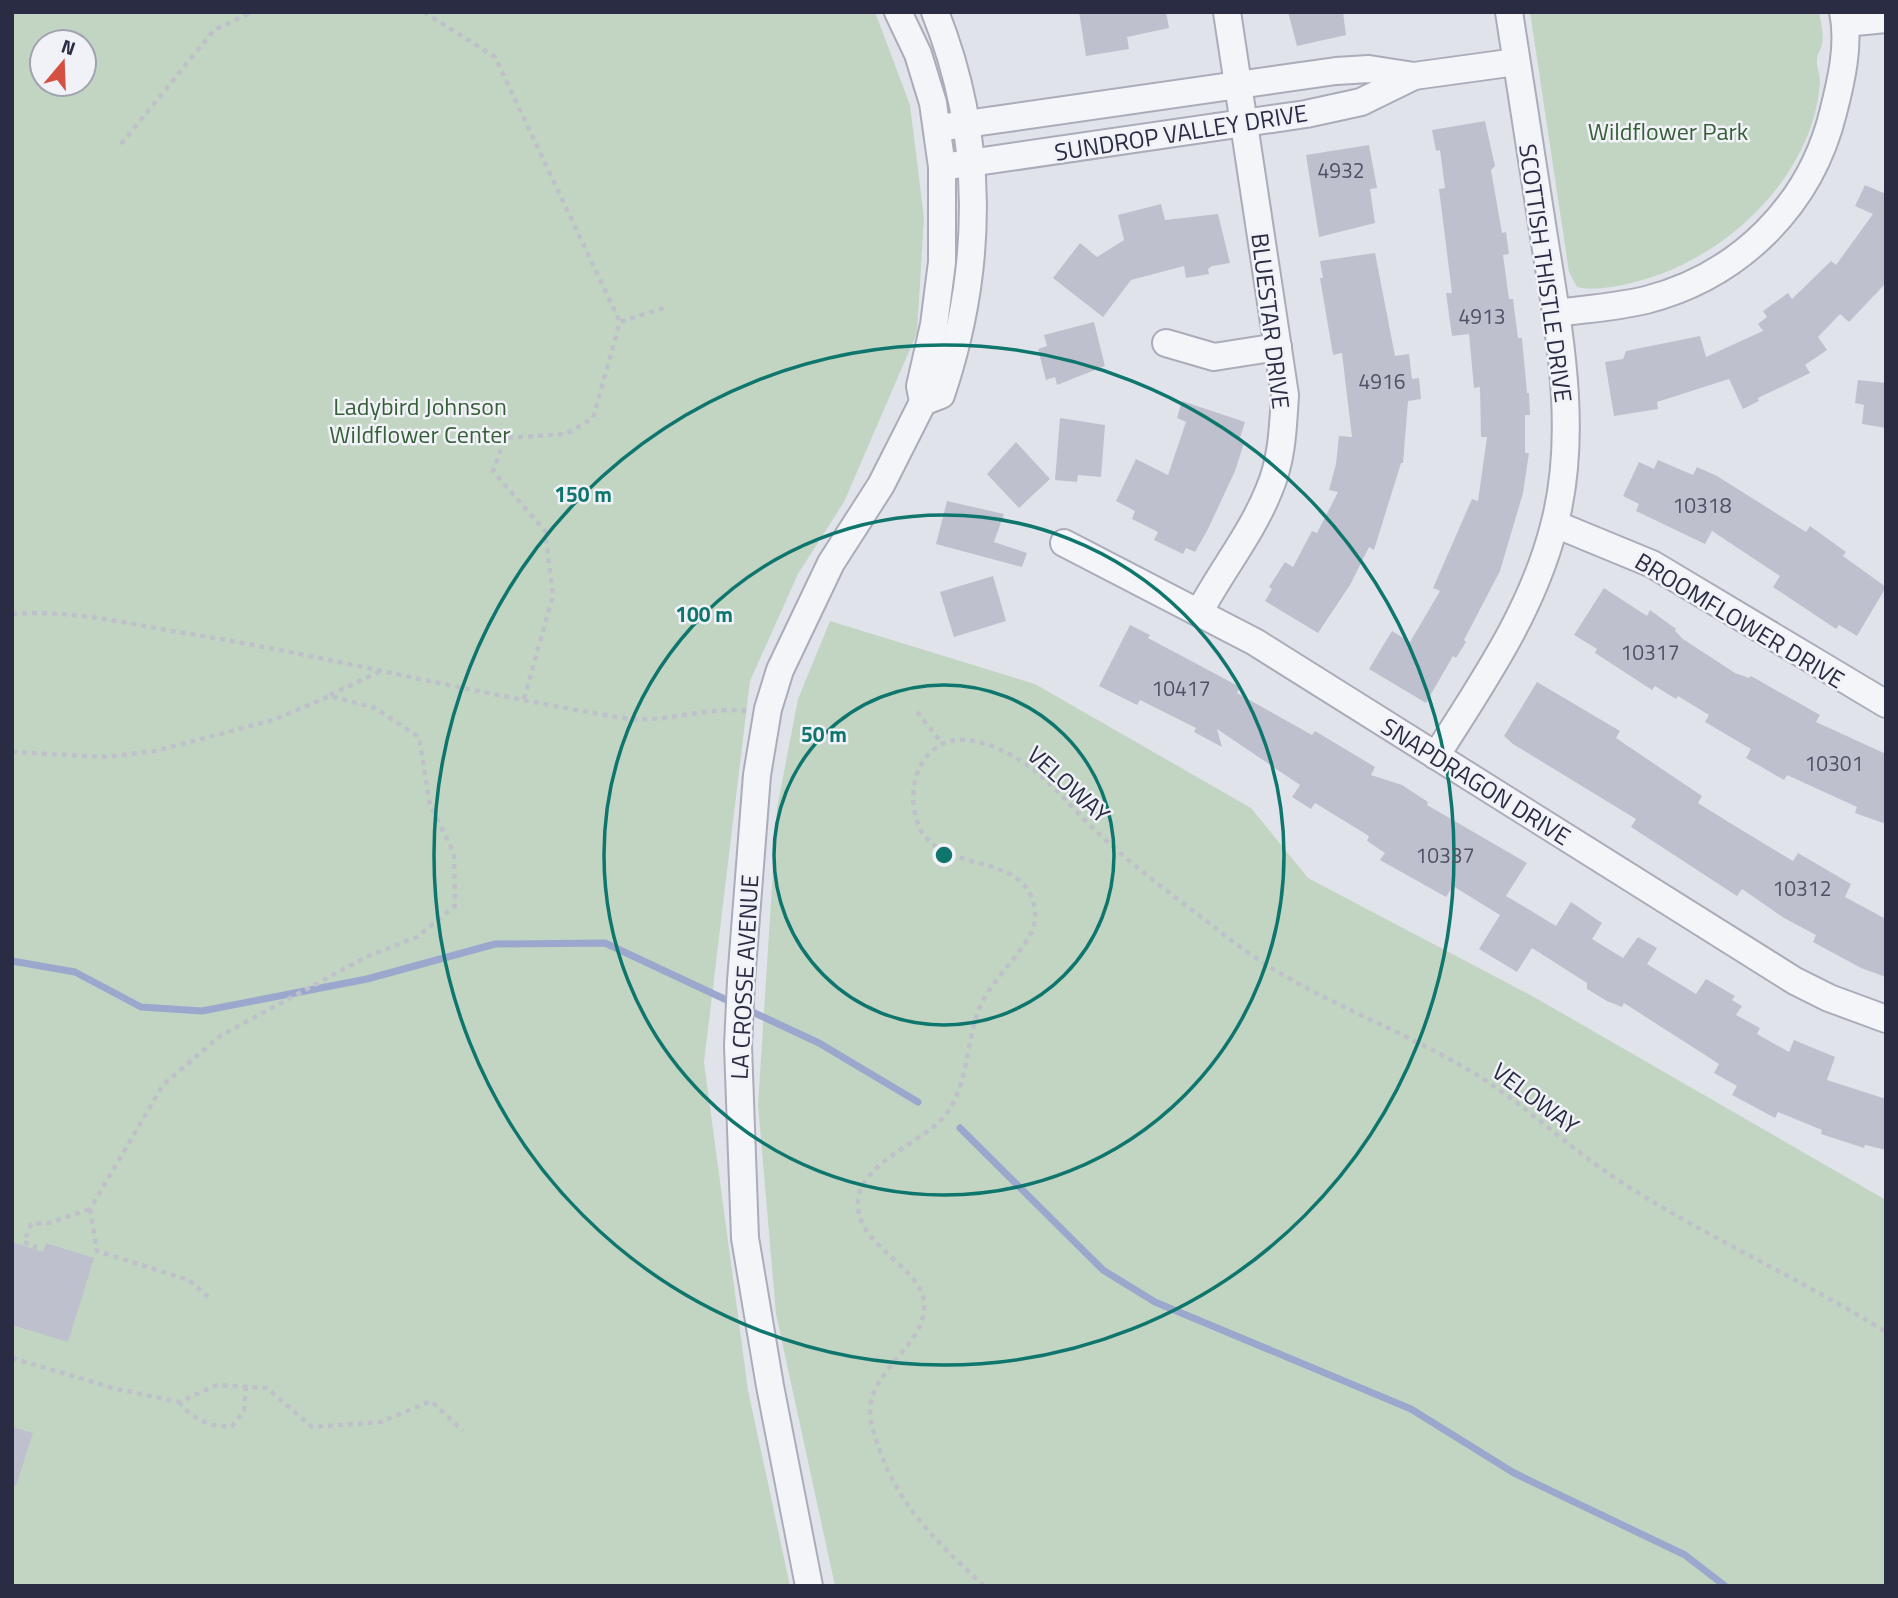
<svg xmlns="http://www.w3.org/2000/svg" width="1898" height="1598" viewBox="0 0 1898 1598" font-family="'Titillium Web',sans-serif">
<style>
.green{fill:#c2d5c2;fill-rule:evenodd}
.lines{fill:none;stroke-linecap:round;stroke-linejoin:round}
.stream{stroke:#9ba7cc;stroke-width:7}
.building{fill:#bec0ce}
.minor-casing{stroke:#aaacb9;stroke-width:30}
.path{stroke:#bfc1ca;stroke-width:4.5;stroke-dasharray:5 5;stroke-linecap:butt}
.minor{stroke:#f4f5f9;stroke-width:26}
.ring{fill:none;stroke:#0f766e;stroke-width:3.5}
.labels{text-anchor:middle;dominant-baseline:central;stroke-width:5;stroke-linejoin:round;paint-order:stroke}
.number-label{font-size:21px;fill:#4e5166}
.park-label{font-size:24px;fill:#365f38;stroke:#f1f2f8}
.street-label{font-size:24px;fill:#292c43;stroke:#f1f2f8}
.centre{fill:#0f766e;stroke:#f1f2f8;stroke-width:3.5}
.ring-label{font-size:21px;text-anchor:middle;font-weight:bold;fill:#0f766e;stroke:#f1f2f8;stroke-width:5;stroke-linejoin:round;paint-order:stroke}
</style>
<rect width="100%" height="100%" fill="#e1e3eb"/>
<g class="green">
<path d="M12 12H875L910 105 924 218 917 333 844 502 798 574 750 681 704 1062 748 1390 790 1586H12ZM42 42H84V84H42Z"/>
<path d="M1530 12H1819C1821 22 1824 34 1822 44 1821 50 1817 54 1817 60 1816 67 1820 73 1820 81 1815 168 1739 245 1661 274 1637 282 1601 293 1577 287L1569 272Z"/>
<polygon points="830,621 1035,684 1251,808 1308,878 1534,997 1886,1200 1886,1586 835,1586 776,1314 758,1105 777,808 798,699"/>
</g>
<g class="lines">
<g class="stream">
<polyline points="12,961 75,972 141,1007 202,1011 367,979 495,944 605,943 733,1003"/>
<polyline points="744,1008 819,1043 918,1102"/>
<polyline points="960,1128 1103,1270 1155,1302 1411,1409 1514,1473 1685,1555 1725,1586"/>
</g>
</g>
<g class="building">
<polygon points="1079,12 1166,12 1169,28 1127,37 1129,49 1086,56"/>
<polygon points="1288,12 1343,12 1346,35 1297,46"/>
<polygon points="1485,121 1495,166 1491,170 1502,233 1506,232 1509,254 1503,255 1509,299 1513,299 1518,338 1522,338 1527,393 1529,393 1530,415 1525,415 1525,453 1529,453 1523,493 1500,571 1464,640 1466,642 1456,658 1453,656 1426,703 1369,669 1392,631 1410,642 1440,591 1433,588 1472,499 1478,501 1487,437 1481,437 1480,387 1474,388 1469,334 1452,336 1446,293 1452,293 1439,189 1445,188 1440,150 1436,151 1432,130"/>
<polygon points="1369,145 1377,188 1370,189 1375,223 1319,237 1306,155"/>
<polygon points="1865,185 1886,194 1886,283 1849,322 1840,314 1818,337 1827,350 1805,365 1810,373 1758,398 1759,401 1743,409 1729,379 1657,402 1658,409 1614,416 1605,362 1623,359 1626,351 1700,336 1706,357 1763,331 1758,324 1767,317 1763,311 1788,293 1792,299 1831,261 1836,265 1873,214 1855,206"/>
<polygon points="1161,204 1165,220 1218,214 1230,263 1212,266 1208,269 1209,274 1186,278 1184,266 1131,280 1103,317 1053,278 1080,243 1097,257 1124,240 1118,215"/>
<polygon points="1375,253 1395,356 1409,354 1412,379 1419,378 1421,399 1408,401 1403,463 1401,463 1374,550 1369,547 1350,585 1318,633 1265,601 1272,589 1269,587 1285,562 1293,567 1312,531 1317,533 1338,492 1329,490 1336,464 1339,436 1352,437 1342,353 1333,355 1320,278 1323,278 1320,261"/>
<polygon points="1094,322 1105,366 1057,385 1055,377 1046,380 1038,349 1047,346 1044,335"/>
<polygon points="1858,380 1886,383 1886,428 1862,424 1864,405 1855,403"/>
<polygon points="1182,401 1245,422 1240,438 1244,443 1235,471 1208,529 1195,552 1186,548 1183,554 1154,540 1158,532 1132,519 1135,511 1116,501 1136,459 1168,475 1186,422 1177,418"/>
<polygon points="1060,418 1105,425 1101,477 1078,475 1077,482 1055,480"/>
<polygon points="1016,442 1050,479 1019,508 987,474"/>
<polygon points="1658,460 1693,475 1697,467 1717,476 1806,532 1810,526 1846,552 1843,556 1886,587 1857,636 1839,625 1836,629 1773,587 1780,576 1712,531 1705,544 1636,511 1639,504 1623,496 1639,462 1654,469"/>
<polygon points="947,501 1004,514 994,542 1027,553 1022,567 936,544"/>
<polygon points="993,576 1006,621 954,637 940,592"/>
<polygon points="1604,588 1647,616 1650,610 1676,629 1675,631 1683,639 1735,673 1749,678 1751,676 1820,715 1816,722 1886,754 1886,824 1855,813 1857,807 1787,775 1784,780 1746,758 1751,749 1705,722 1709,715 1678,696 1676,699 1655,686 1652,690 1595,653 1597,649 1574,635"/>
<polygon points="1130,625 1150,635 1148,638 1240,687 1237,693 1312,735 1315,731 1375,767 1371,775 1402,785 1428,802 1427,805 1527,863 1506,896 1528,909 1556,926 1571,902 1602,923 1592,939 1623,958 1638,937 1657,948 1647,964 1696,994 1706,979 1735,996 1732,1000 1742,1006 1736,1015 1760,1028 1757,1034 1789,1052 1794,1040 1835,1057 1827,1080 1886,1099 1886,1150 1865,1145 1864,1148 1821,1134 1822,1130 1778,1112 1775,1118 1732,1095 1737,1086 1714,1073 1719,1064 1624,1003 1622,1007 1607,1001 1587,989 1587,983 1532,948 1517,972 1479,949 1500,915 1453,886 1446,897 1380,860 1385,853 1367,841 1369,836 1315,803 1311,809 1292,797 1300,785 1217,729 1222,747 1194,732 1196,728 1140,700 1137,705 1099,686"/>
<polygon points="1537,682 1620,731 1616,738 1702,796 1698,803 1730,823 1793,861 1798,853 1851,884 1845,897 1886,919 1886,977 1861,968 1813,942 1816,935 1784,918 1742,889 1737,896 1631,827 1636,819 1513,744 1504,736"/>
<polygon points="12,1242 43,1252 46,1243 94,1258 68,1342 12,1325"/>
<polygon points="12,1427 33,1433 16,1486 12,1485"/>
</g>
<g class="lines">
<defs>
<g id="minor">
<polyline points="1845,23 1886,19"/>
<polyline points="938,128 1336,71 1369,69 1414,76 1516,62"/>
<polyline points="942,167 1306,114 1361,102 1414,76"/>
<path d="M1556 313C1586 309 1617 307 1646 300 1739 276 1810 206 1833 113 1841 82 1850 44 1843 12"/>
<polyline points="1166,343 1214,357 1278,347"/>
<path d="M923 402 941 395C984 268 985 137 935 12"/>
<polyline points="1555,524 1652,564 1886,704"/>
<polyline points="1064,543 1255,642 1795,981 1829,998 1886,1019"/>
<path d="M1200 611C1221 571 1252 533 1269 490 1282 460 1283 428 1285 395L1227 12"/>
<path d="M1436 756C1482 683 1532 612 1554 526 1579 432 1559 331 1544 237 1532 162 1520 87 1509 12"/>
<polyline points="809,1586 770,1386 745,1238 738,1046 741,981 757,775 768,709 780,670 831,563 881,485 923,402 920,386 934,325 942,262 942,167 933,103 918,54 898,12"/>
</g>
</defs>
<use href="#minor" class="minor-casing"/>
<g class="path">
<polyline points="424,12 495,57 620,322"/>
<polyline points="121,144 214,30 252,12"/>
<path d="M12 614C73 609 132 625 191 634 336 658 479 695 624 718 664 724 705 706 746 711"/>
<polyline points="330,695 379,672"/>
<polyline points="524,699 553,595 545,531 493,471 505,438 566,434 593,418 620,322 667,307"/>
<polyline points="917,712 942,743"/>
<polyline points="12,752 105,757 155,751 273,720 330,696 375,708 419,737 430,805 454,853 455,906 417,937 366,957 220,1036 163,1085 90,1209"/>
<polyline points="90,1209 97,1251 189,1280 208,1297"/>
<polyline points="12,1315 15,1313 35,1246 24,1242 31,1224 49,1223 90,1209"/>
<polyline points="12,1358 113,1388 179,1402 217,1385 267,1388 312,1427 381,1422 431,1401 463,1431"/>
<path d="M179 1402C192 1419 211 1428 232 1426L244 1411 246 1387"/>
<path d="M984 1586C940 1545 898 1506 879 1448 873 1431 866 1413 873 1395 884 1364 920 1343 924 1311 930 1273 867 1251 859 1214 848 1169 915 1146 940 1121 969 1092 965 1042 980 1007 985 994 995 982 1004 971 1022 946 1046 927 1030 894 1008 849 922 876 914 808 912 793 914 778 921 765 928 752 940 742 955 740 976 738 1000 748 1018 759 1048 777 1072 809 1098 833 1138 871 1184 903 1227 937 1300 995 1387 1022 1467 1069 1520 1100 1566 1146 1618 1180 1704 1236 1799 1278 1886 1332"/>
</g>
<use href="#minor" class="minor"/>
</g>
<g class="ring">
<circle cx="944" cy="855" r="170"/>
<circle cx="944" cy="855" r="340"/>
<circle cx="944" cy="855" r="510"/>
</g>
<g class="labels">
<g class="number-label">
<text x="1341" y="170">4932</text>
<text x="1482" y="316">4913</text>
<text x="1382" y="381">4916</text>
<text x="1702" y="505">10318</text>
<text x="1650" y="652">10317</text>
<text x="1181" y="688">10417</text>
<text x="1834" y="763">10301</text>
<text x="1445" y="855">10337</text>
<text x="1802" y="888">10312</text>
</g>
<g class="park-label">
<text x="1668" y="131">Wildflower Park</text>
<text x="420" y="406">Ladybird Johnson<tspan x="420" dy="28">Wildflower Center</tspan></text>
</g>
<g class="street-label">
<text transform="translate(1181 132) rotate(-9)">SUNDROP VALLEY DRIVE</text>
<text transform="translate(1546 273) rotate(82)">SCOTTISH THISTLE DRIVE</text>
<text transform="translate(1271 321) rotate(83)">BLUESTAR DRIVE</text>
<text transform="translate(1740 620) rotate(31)">BROOMFLOWER DRIVE</text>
<text transform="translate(1476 781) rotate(32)">SNAPDRAGON DRIVE</text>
<text transform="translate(1069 784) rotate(42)">VELOWAY</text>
<text transform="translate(744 977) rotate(-87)">LA CROSSE AVENUE</text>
<text transform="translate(1536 1098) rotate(37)">VELOWAY</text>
</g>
</g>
<circle cx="944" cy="855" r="10" class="centre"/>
<g class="ring-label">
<text x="583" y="502">150 m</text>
<text x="704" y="622">100 m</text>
<text x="824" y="742">50 m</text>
</g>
<rect width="1898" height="1598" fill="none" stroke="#292c43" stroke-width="28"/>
<g transform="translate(63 63) rotate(19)"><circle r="33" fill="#f1f2f8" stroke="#a1a3b0" stroke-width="2"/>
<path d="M0-5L12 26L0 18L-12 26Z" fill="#d45043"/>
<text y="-10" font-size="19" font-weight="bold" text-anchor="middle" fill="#292c43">N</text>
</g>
</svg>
